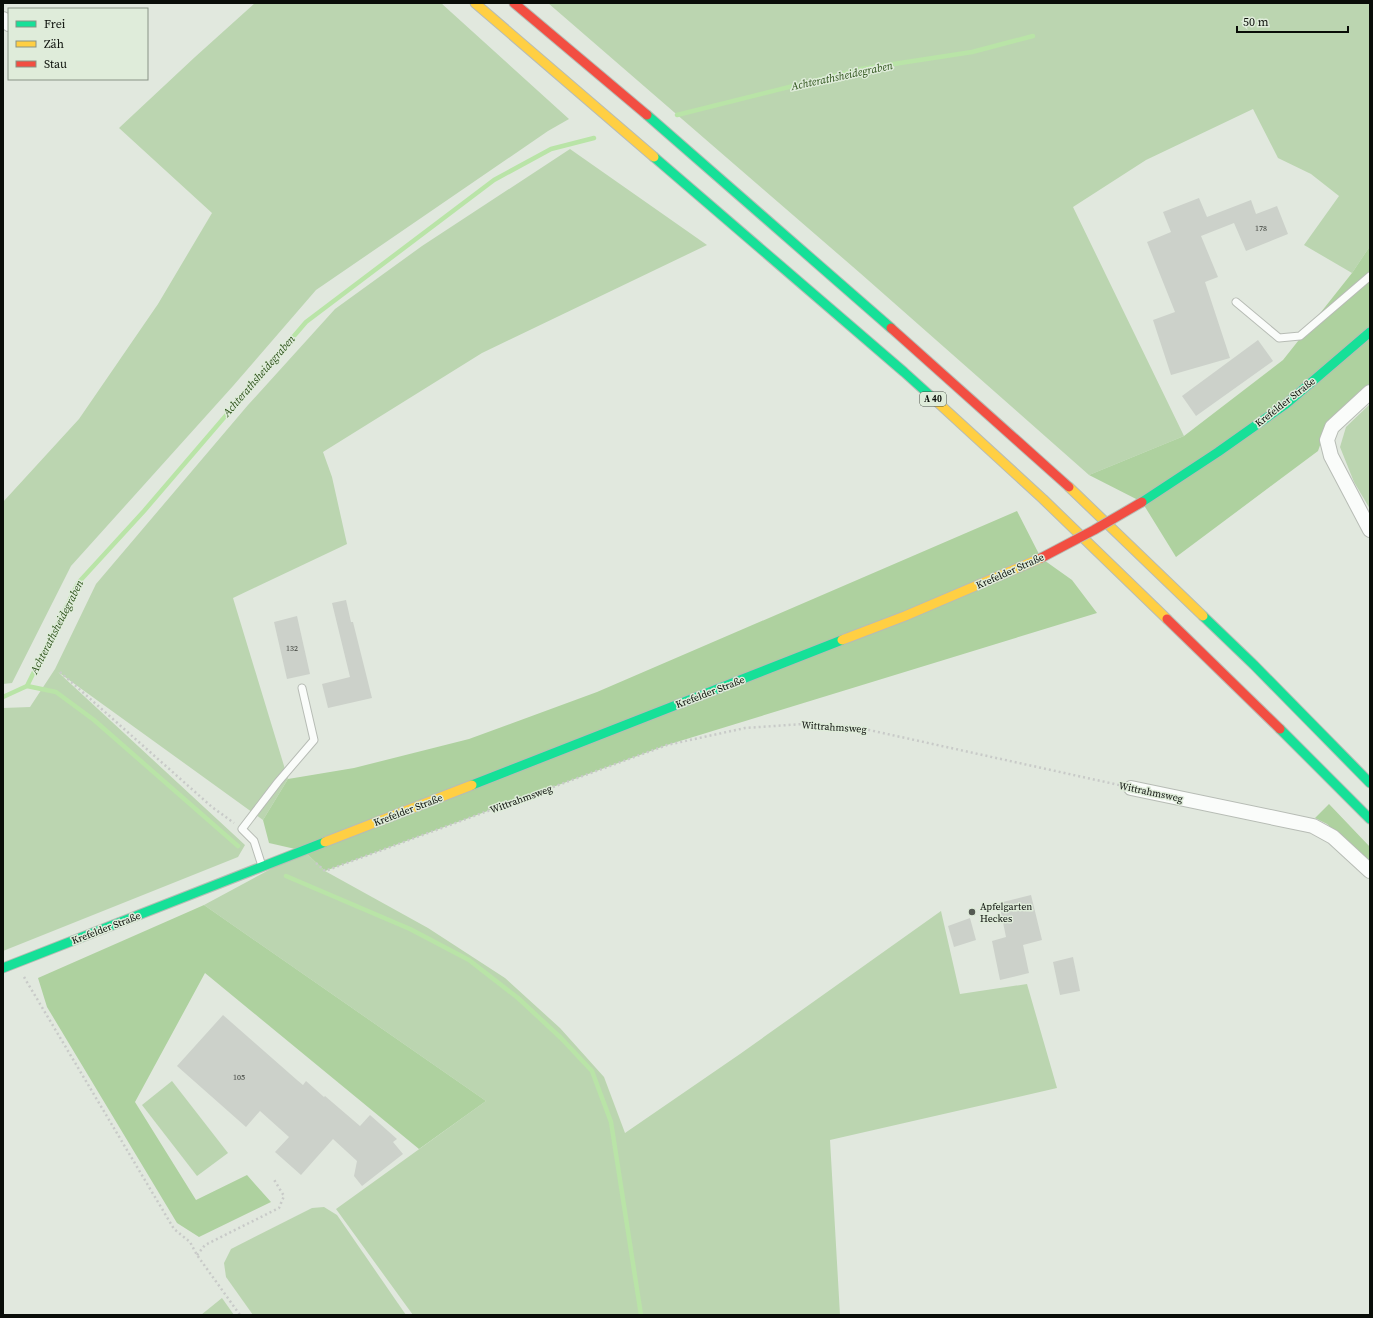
<svg xmlns="http://www.w3.org/2000/svg" width="1373" height="1318" viewBox="0 0 1373 1318" font-family="'Source Serif 4',serif">
<style>
.green{fill:#bbd5b0}
.forest{fill:#aed19f}
.lines{fill:none;stroke-linecap:round;stroke-linejoin:round}
.stream{stroke:#b9e4a7;stroke-width:4.5}
.building{fill:#ccd1ca}
.lane-casing{stroke:#b7bcb5;stroke-width:9}
.street-casing{stroke:#b7bcb5;stroke-width:16}
.fast-casing{stroke:#b7bcb5;stroke-width:11}
.slow-casing{stroke:#b7bcb5;stroke-width:11}
.jam-casing{stroke:#b7bcb5;stroke-width:11}
.path{stroke:#c8cac8;stroke-width:2.5;stroke-dasharray:2 3;stroke-linecap:butt}
.lane{stroke:#fafcfa;stroke-width:7}
.street{stroke:#fafcfa;stroke-width:14}
.fast{stroke:#16e098;stroke-width:9}
.slow{stroke:#ffcf43;stroke-width:9}
.jam{stroke:#f24e42;stroke-width:9}
.jam-bridge-casing{stroke:#b7bcb5;stroke-width:11;stroke-linecap:butt}
.jam-bridge{stroke:#f24e42;stroke-width:9}
.poi-dot{fill:#555a53;stroke:#dfecda;stroke-width:1.5}
.labels{text-anchor:middle;dominant-baseline:central;stroke-width:3;stroke-linejoin:round;paint-order:stroke}
.number-label{font-size:8px;fill:#3a3e38}
.shield{fill:#dfecda;stroke:#495047;stroke-width:1}
.shield-label{font-size:9px;font-weight:bold;fill:#090d08}
.street-label{font-size:10px;fill:#090d08;stroke:#dfecda}
.poi-label{font-size:10px;fill:#090d08;stroke:#dfecda;text-anchor:start}
.water-label{font-size:11px;font-style:italic;fill:#2a4f17;stroke:#dfecda}
</style>
<rect width="100%" height="100%" fill="#e1e8de"/>
<g class="green">
<polygon points="255,3 441,3 569,119 548,131 316,290 233,386 71,566 12,683 3,684 3,502 79,419 158,304 212,213 119,128 195,57"/>
<polygon points="548,3 1370,3 1370,246 1352,273 1304,245 1339,196 1311,174 1278,158 1253,109 1146,160 1073,207 1184,436 1089,475 860,273"/>
<polygon points="570,149 707,245 482,353 323,452 332,477 347,544 233,598 288,779 263,820 58,672 245,845 238,857 3,951 3,708 30,707 55,669 96,584 248,405 335,309 422,246"/>
<polygon points="1370,404 1370,509 1354,482 1340,447 1346,427"/>
<polygon points="304,851 325,871 428,928 505,978 560,1028 604,1077 625,1133 740,1054 941,911 960,994 1027,984 1057,1088 830,1140 840,1315 413,1315 336,1209 486,1101 204,905"/>
<polygon points="172,1081 228,1153 197,1176 142,1105"/>
<polygon points="324,1207 337,1215 406,1315 253,1315 226,1277 224,1263 231,1249 312,1208"/>
<polygon points="222,1298 234,1315 201,1315"/>
</g>
<g class="forest">
<polygon points="1370,246 1370,384 1329,420 1318,451 1176,557 1142,502 1089,475 1184,436 1283,360 1352,273"/>
<polygon points="1017,511 1041,558 1072,580 1097,613 667,745 325,871 304,851 269,843 263,820 288,779 354,768 469,739 597,692"/>
<polygon points="1329,804 1370,847 1370,863 1327,824 1315,818"/>
<polygon points="204,905 486,1101 419,1149 205,973 135,1102 196,1200 247,1175 271,1202 199,1237 177,1223 47,1007 38,978"/>
</g>
<g class="lines">
<g class="stream">
<polyline points="677,115 861,69 972,52 1033,36"/>
<polyline points="27,686 56,692 94,720 238,846"/>
<polyline points="3,697 27,686 78,583 144,511 306,322 494,180 551,149 594,138"/>
<polyline points="286,876 410,929 469,960 518,998 561,1038 592,1071 611,1122 641,1315"/>
</g>
</g>
<g class="building">
<polygon points="1199,198 1207,217 1251,200 1256,214 1277,206 1288,234 1246,251 1234,223 1201,236 1218,277 1205,282 1230,358 1171,375 1153,320 1175,312 1147,242 1171,232 1163,212"/>
<polygon points="1258,340 1273,361 1196,416 1182,396"/>
<polygon points="346,600 351,622 353,622 372,698 328,708 322,684 350,677 332,603"/>
<polygon points="297,616 310,674 287,679 274,622"/>
<polygon points="1031,895 1042,940 1023,945 1029,973 1000,980 992,941 1006,937 999,903"/>
<polygon points="970,918 976,940 954,947 948,926"/>
<polygon points="1073,957 1080,991 1060,995 1053,962"/>
<polygon points="223,1015 297,1080 303,1085 306,1081 324,1097 325,1096 360,1126 370,1115 397,1139 393,1142 403,1154 362,1186 354,1176 357,1161 333,1139 301,1175 275,1152 289,1137 260,1111 246,1127 177,1066"/>
</g>
<g class="lines">
<defs>
<g id="lane">
<polyline points="1236,302 1279,338 1300,336 1370,276"/>
<polyline points="262,866 254,841 242,829 278,782 314,740 302,688"/>
</g>
<g id="street">
<polyline points="3,19 9,24"/>
<polyline points="1370,392 1332,427 1327,440 1331,456 1370,530"/>
<polyline points="1131,788 1313,826 1333,837 1370,871"/>
</g>
<g id="fast">
<polyline points="647,115 891,328"/>
<polyline points="654,157 904,372 935,400"/>
<polyline points="1142,502 1218,452 1286,404 1370,332"/>
<polyline points="1203,616 1254,665 1370,783"/>
<polyline points="1280,729 1370,819"/>
<polyline points="472,785 842,640"/>
<polyline points="3,968 325,842"/>
</g>
<g id="slow">
<polyline points="475,3 654,157"/>
<polyline points="935,400 1043,499 1167,619"/>
<polyline points="1069,487 1203,616"/>
<polyline points="842,640 905,616 1041,558"/>
<polyline points="325,842 472,785"/>
</g>
<g id="jam">
<polyline points="514,3 647,115"/>
<polyline points="891,328 1069,487"/>
<polyline points="1167,619 1280,729"/>
</g>
</defs>
<use href="#lane" class="lane-casing"/>
<use href="#street" class="street-casing"/>
<use href="#fast" class="fast-casing"/>
<use href="#slow" class="slow-casing"/>
<use href="#jam" class="jam-casing"/>
<g class="path">
<polyline points="60,672 212,807 234,823"/>
<polyline points="316,863 325,871 667,745 745,728 803,724 860,728 1119,785"/>
<polyline points="24,977 174,1229 190,1242 197,1255 240,1315"/>
<polyline points="197,1255 205,1245 279,1208 284,1196 273,1178"/>
</g>
<use href="#lane" class="lane"/>
<use href="#street" class="street"/>
<use href="#fast" class="fast"/>
<use href="#slow" class="slow"/>
<use href="#jam" class="jam"/>
<defs>
<polyline id="jam-bridge" points="1041,558 1094,530 1142,502"/>
</defs>
<use href="#jam-bridge" class="jam-bridge-casing"/>
<use href="#jam-bridge" class="jam-bridge"/>
</g>
<circle class="poi-dot" cx="972" cy="912" r="4"/>
<g class="labels">
<g class="number-label">
<text x="1261" y="228">178</text>
<text x="292" y="648">132</text>
<text x="239" y="1077">105</text>
</g>
<rect class="shield" x="920" y="392" width="26" height="14" rx="3"/>
<g class="shield-label">
<text x="933" y="399">A 40</text>
</g>
<g class="street-label">
<text transform="translate(1285 402) rotate(-38)">Krefelder Straße</text>
<text transform="translate(1010 571) rotate(-24)">Krefelder Straße</text>
<text transform="translate(710 692) rotate(-21)">Krefelder Straße</text>
<text transform="translate(834 727) rotate(4)">Wittrahmsweg</text>
<text transform="translate(1151 792) rotate(12)">Wittrahmsweg</text>
<text transform="translate(521 799) rotate(-20)">Wittrahmsweg</text>
<text transform="translate(408 810) rotate(-21)">Krefelder Straße</text>
<text transform="translate(106 928) rotate(-21)">Krefelder Straße</text>
</g>
<g class="poi-label">
<text x="980" y="906">Apfelgarten<tspan x="980" dy="12">Heckes</tspan></text>
</g>
<g class="water-label">
<text transform="translate(842 76) rotate(-12)">Achterathsheidegraben</text>
<text transform="translate(259 376) rotate(-49)">Achterathsheidegraben</text>
<text transform="translate(57 627) rotate(-63)">Achterathsheidegraben</text>
</g>
</g>
<rect width="1373" height="1318" fill="none" stroke="#090d08" stroke-width="8"/>
<rect x="8" y="8" width="140" height="72" fill="#dfecda" stroke="#899386"/>
<rect x="16" y="21" width="20" height="6" fill="#16e098" stroke="#899386"/>
<text x="44" y="28" font-size="12" fill="#090d08">Frei</text>
<rect x="16" y="41" width="20" height="6" fill="#ffcf43" stroke="#899386"/>
<text x="44" y="48" font-size="12" fill="#090d08">Zäh</text>
<rect x="16" y="61" width="20" height="6" fill="#f24e42" stroke="#899386"/>
<text x="44" y="68" font-size="12" fill="#090d08">Stau</text>
<path d="M1237 26v6h111v-6" fill="none" stroke="#090d08" stroke-width="2"/>
<text x="1243" y="26" font-size="12" fill="#090d08" stroke="#dfecda" stroke-width="3" paint-order="stroke">50 m</text>
</svg>
